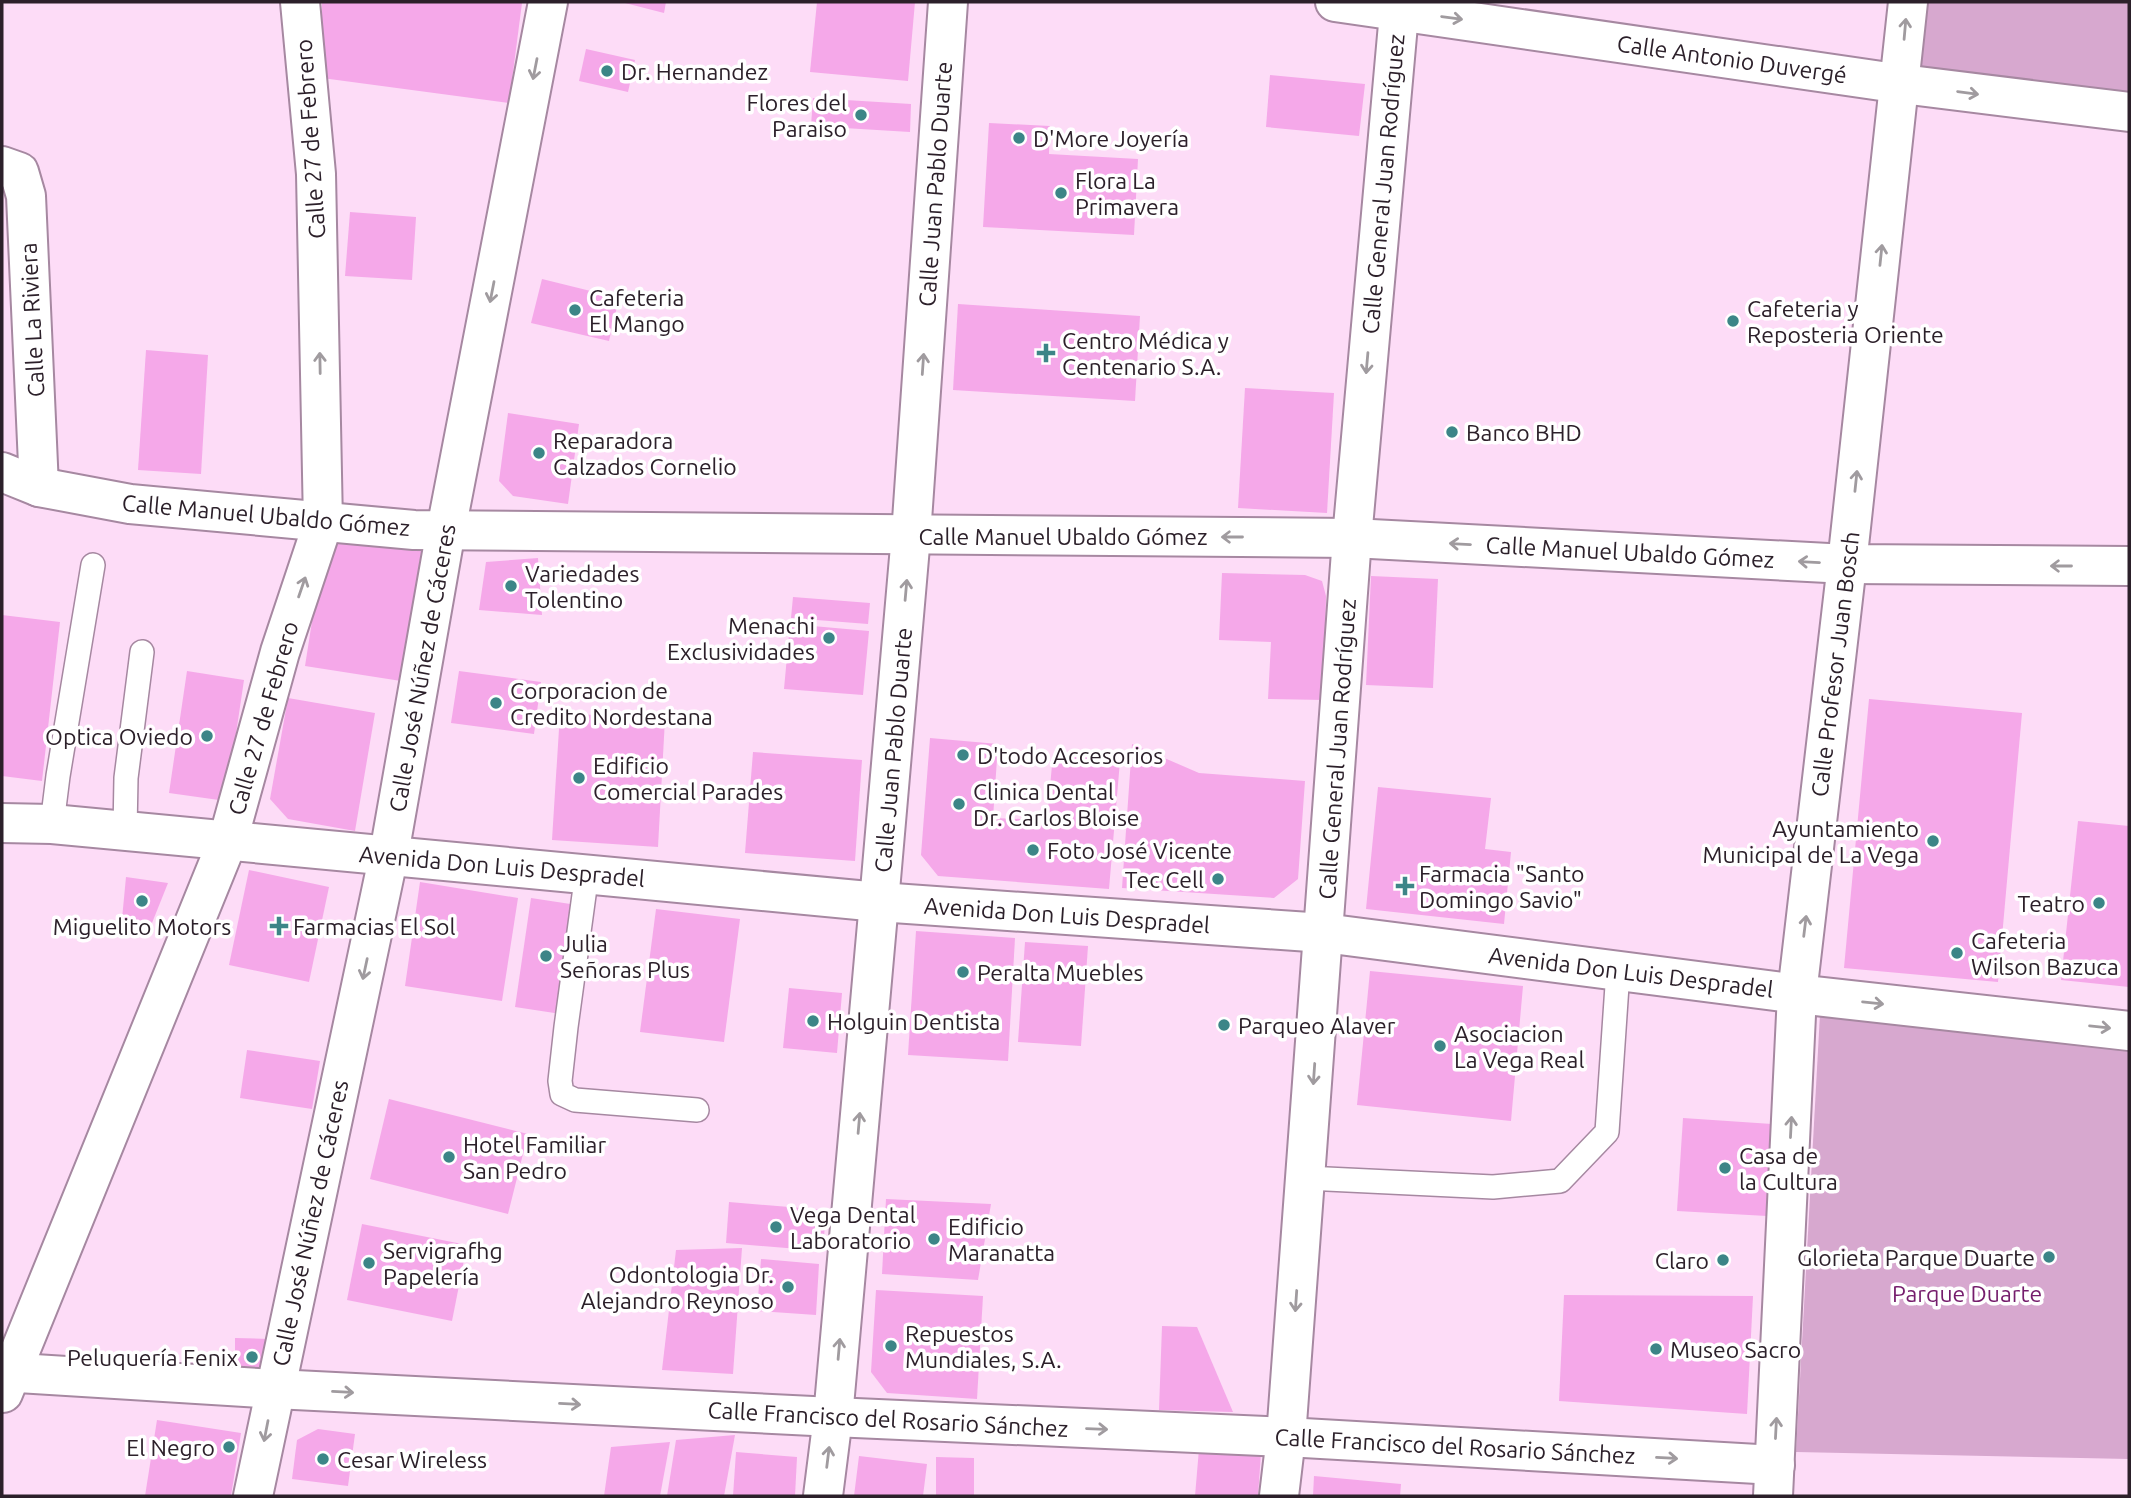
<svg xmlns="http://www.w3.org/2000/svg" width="2131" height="1498" viewBox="0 0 2131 1498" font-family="Ubuntu,sans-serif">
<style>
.green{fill:#d7a8cf}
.building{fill:#f5a8e9}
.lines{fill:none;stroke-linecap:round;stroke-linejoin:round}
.lane-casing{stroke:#a688a1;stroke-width:26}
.street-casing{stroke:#a688a1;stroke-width:42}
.secondary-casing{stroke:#a688a1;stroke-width:42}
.lane{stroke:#fff;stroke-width:23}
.street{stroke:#fff;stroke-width:38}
.secondary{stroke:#fff;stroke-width:38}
.oneway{stroke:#a09b9f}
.poi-dot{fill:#3c8587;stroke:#fff;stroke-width:2.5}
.labels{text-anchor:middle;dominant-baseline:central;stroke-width:7;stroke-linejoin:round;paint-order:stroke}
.street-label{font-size:23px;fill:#2c202a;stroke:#fff}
.poi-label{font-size:23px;fill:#2c202a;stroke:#fff;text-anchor:start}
.park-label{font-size:23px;fill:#751d6c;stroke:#fff}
</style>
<rect width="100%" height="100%" fill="#fddcf7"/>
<g class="green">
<polygon points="1914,2 2129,2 2129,109 1907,84"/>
<polygon points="1820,1014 2129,1040 2129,1459 1796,1452"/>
</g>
<g class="building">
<polygon points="322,2 522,3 509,103 322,78"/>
<polygon points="621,2 666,2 664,13"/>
<polygon points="817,2 915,2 908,81 810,72"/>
<polygon points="586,49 635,60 628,92 579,81"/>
<polygon points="1270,75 1365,84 1359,136 1266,127"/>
<polygon points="813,98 911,104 910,132 811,126"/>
<polygon points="989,123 1050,126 1049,154 1138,159 1134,235 983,227"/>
<polygon points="350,212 416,217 412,280 345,276"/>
<polygon points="542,279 619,298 609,341 531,323"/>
<polygon points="958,304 1140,316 1135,401 953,390"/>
<polygon points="146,350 208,355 201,474 138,470"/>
<polygon points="1245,388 1334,393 1327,513 1238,508"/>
<polygon points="508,413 579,424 568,504 513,496 499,481"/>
<polygon points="326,532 422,547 401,681 305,666"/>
<polygon points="538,558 542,615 479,610 486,562"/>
<polygon points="1222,573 1305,575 1322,581 1326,596 1324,700 1268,699 1271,642 1219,640"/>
<polygon points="1371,576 1438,579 1433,688 1366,685"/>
<polygon points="793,597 870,603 868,624 791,618"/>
<polygon points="2,615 60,622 42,781 2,776"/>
<polygon points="790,624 869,631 863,695 784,689"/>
<polygon points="187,671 244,680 226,801 169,793"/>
<polygon points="459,671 541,682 534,734 451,723"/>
<polygon points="288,698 375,713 355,831 288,819 270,799"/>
<polygon points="1869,699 2022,713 1998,982 1844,968"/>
<polygon points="560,713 665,719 658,847 552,840"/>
<polygon points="930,738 998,744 993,818 1047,820 1053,754 1120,761 1109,889 938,876 921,855"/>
<polygon points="1132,744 1199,773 1305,781 1298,879 1274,898 1122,888"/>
<polygon points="753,752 862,760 855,861 745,853"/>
<polygon points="1378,787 1491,798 1485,849 1511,852 1504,924 1366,909"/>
<polygon points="2078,821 2129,826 2129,987 2061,980"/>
<polygon points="249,870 329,887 309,982 229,965"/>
<polygon points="126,877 168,883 152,923 122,919"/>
<polygon points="420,882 518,898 502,1001 405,986"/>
<polygon points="531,898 577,905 561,1014 515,1007"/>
<polygon points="656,909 740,919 724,1042 640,1032"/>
<polygon points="916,931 1015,938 1008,1061 908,1055"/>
<polygon points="1025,942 1088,946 1081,1046 1018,1042"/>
<polygon points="1370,971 1523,986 1511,1121 1357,1105"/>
<polygon points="789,988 842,993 837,1053 783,1048"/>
<polygon points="247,1050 320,1061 312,1109 240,1098"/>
<polygon points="389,1099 528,1134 508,1214 370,1179"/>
<polygon points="1683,1118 1772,1124 1767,1216 1677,1211"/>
<polygon points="886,1199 991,1204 978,1280 882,1274"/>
<polygon points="729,1202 826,1210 823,1251 726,1243"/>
<polygon points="362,1224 467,1245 452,1321 347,1300"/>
<polygon points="742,1248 733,1374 662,1370 676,1250"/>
<polygon points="761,1259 819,1264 816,1315 757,1311"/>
<polygon points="876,1290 983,1296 977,1399 887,1393 871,1372"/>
<polygon points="1564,1295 1753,1296 1747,1414 1559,1401"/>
<polygon points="1162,1326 1197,1327 1233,1412 1159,1410"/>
<polygon points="235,1338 269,1339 268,1377 235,1376"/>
<polygon points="157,1420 241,1433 231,1496 145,1496"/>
<polygon points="318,1429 355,1434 348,1486 292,1479 297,1440"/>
<polygon points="735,1435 724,1496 667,1496 676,1440"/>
<polygon points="670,1442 660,1496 604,1496 611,1447"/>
<polygon points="1199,1449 1261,1453 1258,1496 1195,1496"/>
<polygon points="736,1452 797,1457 795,1496 733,1496"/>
<polygon points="859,1456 927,1464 923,1496 854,1496"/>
<polygon points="936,1457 974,1458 974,1496 936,1496"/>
<polygon points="1314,1476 1401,1484 1400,1496 1313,1496"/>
</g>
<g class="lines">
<defs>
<g id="lane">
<polyline points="52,824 58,776 93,565"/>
<polyline points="125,831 126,778 142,652"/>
<polyline points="587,873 566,1027 560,1081 562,1094 575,1100 697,1110"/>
<polyline points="1306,1178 1493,1187 1560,1181 1607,1132 1618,971"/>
</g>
<g id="street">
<polyline points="1335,2 1902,84 2129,112"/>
<polyline points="2,166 19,172 26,196 39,487"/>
<polyline points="2,472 39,487 130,504 414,530 1352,538 1847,564 2129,566"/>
<polyline points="2,1372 275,1389 833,1417 1286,1437 1775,1465"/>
<polyline points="3,1393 228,840 280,652 323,523 316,174 300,2"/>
<polyline points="253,1496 389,854"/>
<polyline points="823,1496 833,1417 879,902"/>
<polyline points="1279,1496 1286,1437 1352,538 1400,2"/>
<polyline points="1773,1496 1797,994"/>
</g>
<g id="secondary">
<polyline points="2,823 52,824 879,902 1324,933 1806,995 2129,1031"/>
<polyline points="389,854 446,530 548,2"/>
<polyline points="879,902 911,535 948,2"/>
<polyline points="1797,994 1847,564 1908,2"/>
</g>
</defs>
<use href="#lane" class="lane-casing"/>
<use href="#street" class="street-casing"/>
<use href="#secondary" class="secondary-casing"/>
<use href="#lane" class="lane"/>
<use href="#street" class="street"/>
<use href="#secondary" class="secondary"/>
</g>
<defs><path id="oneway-shaft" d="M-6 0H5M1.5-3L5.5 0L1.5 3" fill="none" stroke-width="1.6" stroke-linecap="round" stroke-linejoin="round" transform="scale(1.75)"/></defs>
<g class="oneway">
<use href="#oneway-shaft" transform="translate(1452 18) rotate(8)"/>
<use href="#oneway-shaft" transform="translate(1905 29) rotate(-85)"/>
<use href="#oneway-shaft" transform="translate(535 69) rotate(101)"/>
<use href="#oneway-shaft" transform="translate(1968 93) rotate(8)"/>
<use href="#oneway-shaft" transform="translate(1881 255) rotate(-84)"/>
<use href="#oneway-shaft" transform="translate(492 292) rotate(101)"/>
<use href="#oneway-shaft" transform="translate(320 363) rotate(-91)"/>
<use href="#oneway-shaft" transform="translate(1367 363) rotate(95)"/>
<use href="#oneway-shaft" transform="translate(923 364) rotate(-86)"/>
<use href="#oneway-shaft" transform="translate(1856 481) rotate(-84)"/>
<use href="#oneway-shaft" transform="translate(1232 537) rotate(-180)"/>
<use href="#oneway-shaft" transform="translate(1460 544) rotate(-177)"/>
<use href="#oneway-shaft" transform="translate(1809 562) rotate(-177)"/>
<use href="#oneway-shaft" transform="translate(2061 566) rotate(-180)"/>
<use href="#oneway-shaft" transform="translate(302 587) rotate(-71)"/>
<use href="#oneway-shaft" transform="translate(906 590) rotate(-85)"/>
<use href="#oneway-shaft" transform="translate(1805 926) rotate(-83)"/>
<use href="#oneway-shaft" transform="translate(365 969) rotate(102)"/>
<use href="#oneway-shaft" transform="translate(1873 1003) rotate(6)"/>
<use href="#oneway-shaft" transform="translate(2100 1027) rotate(6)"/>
<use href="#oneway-shaft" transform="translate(1314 1074) rotate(94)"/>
<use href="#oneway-shaft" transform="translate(859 1123) rotate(-85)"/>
<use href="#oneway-shaft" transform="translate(1791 1127) rotate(-87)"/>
<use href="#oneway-shaft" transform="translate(1296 1301) rotate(94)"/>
<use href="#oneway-shaft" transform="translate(839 1349) rotate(-85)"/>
<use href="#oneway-shaft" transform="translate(343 1392) rotate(3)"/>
<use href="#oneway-shaft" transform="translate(570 1404) rotate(3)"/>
<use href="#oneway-shaft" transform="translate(1776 1428) rotate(-87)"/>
<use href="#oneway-shaft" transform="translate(1097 1429) rotate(2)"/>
<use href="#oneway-shaft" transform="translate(266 1431) rotate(101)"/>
<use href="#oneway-shaft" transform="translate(828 1457) rotate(-83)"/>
<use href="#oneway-shaft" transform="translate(1667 1458) rotate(3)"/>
</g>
<g class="poi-dot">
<circle cx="607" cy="71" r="7"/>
<circle cx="861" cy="115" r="7"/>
<circle cx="1019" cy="138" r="7"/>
<circle cx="1061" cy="193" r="7"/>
<circle cx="575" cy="310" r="7"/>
<circle cx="1733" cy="321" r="7"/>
<path d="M1042.5 342.5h7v7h7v7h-7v7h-7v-7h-7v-7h7z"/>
<circle cx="1452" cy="432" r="7"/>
<circle cx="539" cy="453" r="7"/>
<circle cx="511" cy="586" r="7"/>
<circle cx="829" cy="638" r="7"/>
<circle cx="496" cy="703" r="7"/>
<circle cx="207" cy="736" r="7"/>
<circle cx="963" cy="755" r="7"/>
<circle cx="579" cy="778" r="7"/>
<circle cx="959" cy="804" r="7"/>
<circle cx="1933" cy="841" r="7"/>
<circle cx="1033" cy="850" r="7"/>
<circle cx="1218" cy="879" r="7"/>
<path d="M1401.5 875.5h7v7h7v7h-7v7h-7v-7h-7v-7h7z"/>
<circle cx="142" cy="901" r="7"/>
<circle cx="2099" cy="903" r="7"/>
<path d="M275.5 915.5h7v7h7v7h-7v7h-7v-7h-7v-7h7z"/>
<circle cx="1957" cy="953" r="7"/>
<circle cx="546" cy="956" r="7"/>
<circle cx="963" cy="972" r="7"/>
<circle cx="813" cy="1021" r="7"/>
<circle cx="1224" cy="1025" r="7"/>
<circle cx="1440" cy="1046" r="7"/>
<circle cx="449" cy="1157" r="7"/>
<circle cx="1725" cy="1168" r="7"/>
<circle cx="776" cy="1227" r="7"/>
<circle cx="934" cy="1239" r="7"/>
<circle cx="2049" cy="1257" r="7"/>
<circle cx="1723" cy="1260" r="7"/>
<circle cx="369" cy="1263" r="7"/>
<circle cx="788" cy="1287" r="7"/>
<circle cx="891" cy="1346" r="7"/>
<circle cx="1656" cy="1349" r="7"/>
<circle cx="252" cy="1357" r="7"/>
<circle cx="229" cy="1447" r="7"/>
<circle cx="323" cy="1459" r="7"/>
</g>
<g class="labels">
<g class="street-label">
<text transform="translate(1732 59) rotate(8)">Calle Antonio Duvergé</text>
<text transform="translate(310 139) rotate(-94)">Calle 27 de Febrero</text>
<text transform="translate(935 184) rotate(-86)">Calle Juan Pablo Duarte</text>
<text transform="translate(1383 184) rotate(-85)">Calle General Juan Rodríguez</text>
<text transform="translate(32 320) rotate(-93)">Calle La Riviera</text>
<text transform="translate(266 515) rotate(5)">Calle Manuel Ubaldo Gómez</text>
<text x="1063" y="536">Calle Manuel Ubaldo Gómez</text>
<text transform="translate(1630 552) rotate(3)">Calle Manuel Ubaldo Gómez</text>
<text transform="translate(1835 664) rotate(-83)">Calle Profesor Juan Bosch</text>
<text transform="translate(422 668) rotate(-80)">Calle José Núñez de Cáceres</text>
<text transform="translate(263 718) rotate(-74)">Calle 27 de Febrero</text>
<text transform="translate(1337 749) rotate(-86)">Calle General Juan Rodríguez</text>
<text transform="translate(893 750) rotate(-85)">Calle Juan Pablo Duarte</text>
<text transform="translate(502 866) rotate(5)">Avenida Don Luis Despradel</text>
<text transform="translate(1067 915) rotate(4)">Avenida Don Luis Despradel</text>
<text transform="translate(1631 972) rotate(7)">Avenida Don Luis Despradel</text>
<text transform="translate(310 1223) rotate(-78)">Calle José Núñez de Cáceres</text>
<text transform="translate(888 1419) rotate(3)">Calle Francisco del Rosario Sánchez</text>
<text transform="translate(1455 1446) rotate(3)">Calle Francisco del Rosario Sánchez</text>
</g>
<g class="poi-label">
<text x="621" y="71">Dr. Hernandez</text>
<text x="847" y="102" text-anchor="end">Flores del<tspan x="847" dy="26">Paraiso</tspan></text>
<text x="1033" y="138">D'More Joyería</text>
<text x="1075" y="180">Flora La<tspan x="1075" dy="26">Primavera</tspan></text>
<text x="589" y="297">Cafeteria<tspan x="589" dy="26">El Mango</tspan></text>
<text x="1747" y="308">Cafeteria y<tspan x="1747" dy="26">Reposteria Oriente</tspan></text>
<text x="1062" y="340">Centro Médica y<tspan x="1062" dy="26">Centenario S.A.</tspan></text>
<text x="1466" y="432">Banco BHD</text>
<text x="553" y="440">Reparadora<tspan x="553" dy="26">Calzados Cornelio</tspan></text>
<text x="525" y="573">Variedades<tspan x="525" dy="26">Tolentino</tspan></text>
<text x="815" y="625" text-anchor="end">Menachi<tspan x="815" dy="26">Exclusividades</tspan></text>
<text x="510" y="690">Corporacion de<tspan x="510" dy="26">Credito Nordestana</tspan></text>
<text x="193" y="736" text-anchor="end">Optica Oviedo</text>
<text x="977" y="755">D'todo Accesorios</text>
<text x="593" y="765">Edificio<tspan x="593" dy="26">Comercial Parades</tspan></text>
<text x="973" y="791">Clinica Dental<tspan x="973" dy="26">Dr. Carlos Bloise</tspan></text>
<text x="1919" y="828" text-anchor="end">Ayuntamiento<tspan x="1919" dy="26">Municipal de La Vega</tspan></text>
<text x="1047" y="850">Foto José Vicente</text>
<text x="1419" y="873">Farmacia "Santo<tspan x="1419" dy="26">Domingo Savio"</tspan></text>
<text x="1204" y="879" text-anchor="end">Tec Cell</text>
<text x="2085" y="903" text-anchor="end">Teatro</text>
<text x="142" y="926" text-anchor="middle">Miguelito Motors</text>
<text x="293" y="926">Farmacias El Sol</text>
<text x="1971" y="940">Cafeteria<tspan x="1971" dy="26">Wilson Bazuca</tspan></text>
<text x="560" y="943">Julia<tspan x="560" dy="26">Señoras Plus</tspan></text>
<text x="977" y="972">Peralta Muebles</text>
<text x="827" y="1021">Holguin Dentista</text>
<text x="1238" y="1025">Parqueo Alaver</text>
<text x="1454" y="1033">Asociacion<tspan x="1454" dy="26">La Vega Real</tspan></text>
<text x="463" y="1144">Hotel Familiar<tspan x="463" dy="26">San Pedro</tspan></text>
<text x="1739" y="1155">Casa de<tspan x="1739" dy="26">la Cultura</tspan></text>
<text x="790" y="1214">Vega Dental<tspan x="790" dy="26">Laboratorio</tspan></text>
<text x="948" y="1226">Edificio<tspan x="948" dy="26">Maranatta</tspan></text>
<text x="383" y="1250">Servigrafhg<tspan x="383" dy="26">Papelería</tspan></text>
<text x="2035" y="1257" text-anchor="end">Glorieta Parque Duarte</text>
<text x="1709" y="1260" text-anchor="end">Claro</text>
<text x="774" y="1274" text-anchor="end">Odontologia Dr.<tspan x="774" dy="26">Alejandro Reynoso</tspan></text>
<text x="905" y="1333">Repuestos<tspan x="905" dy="26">Mundiales, S.A.</tspan></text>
<text x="1670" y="1349">Museo Sacro</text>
<text x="238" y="1357" text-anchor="end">Peluquería Fenix</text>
<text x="215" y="1447" text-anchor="end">El Negro</text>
<text x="337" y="1459">Cesar Wireless</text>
</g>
<g class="park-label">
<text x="1967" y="1293">Parque Duarte</text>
</g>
</g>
<rect width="2131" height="1498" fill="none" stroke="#2c202a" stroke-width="7"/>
</svg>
